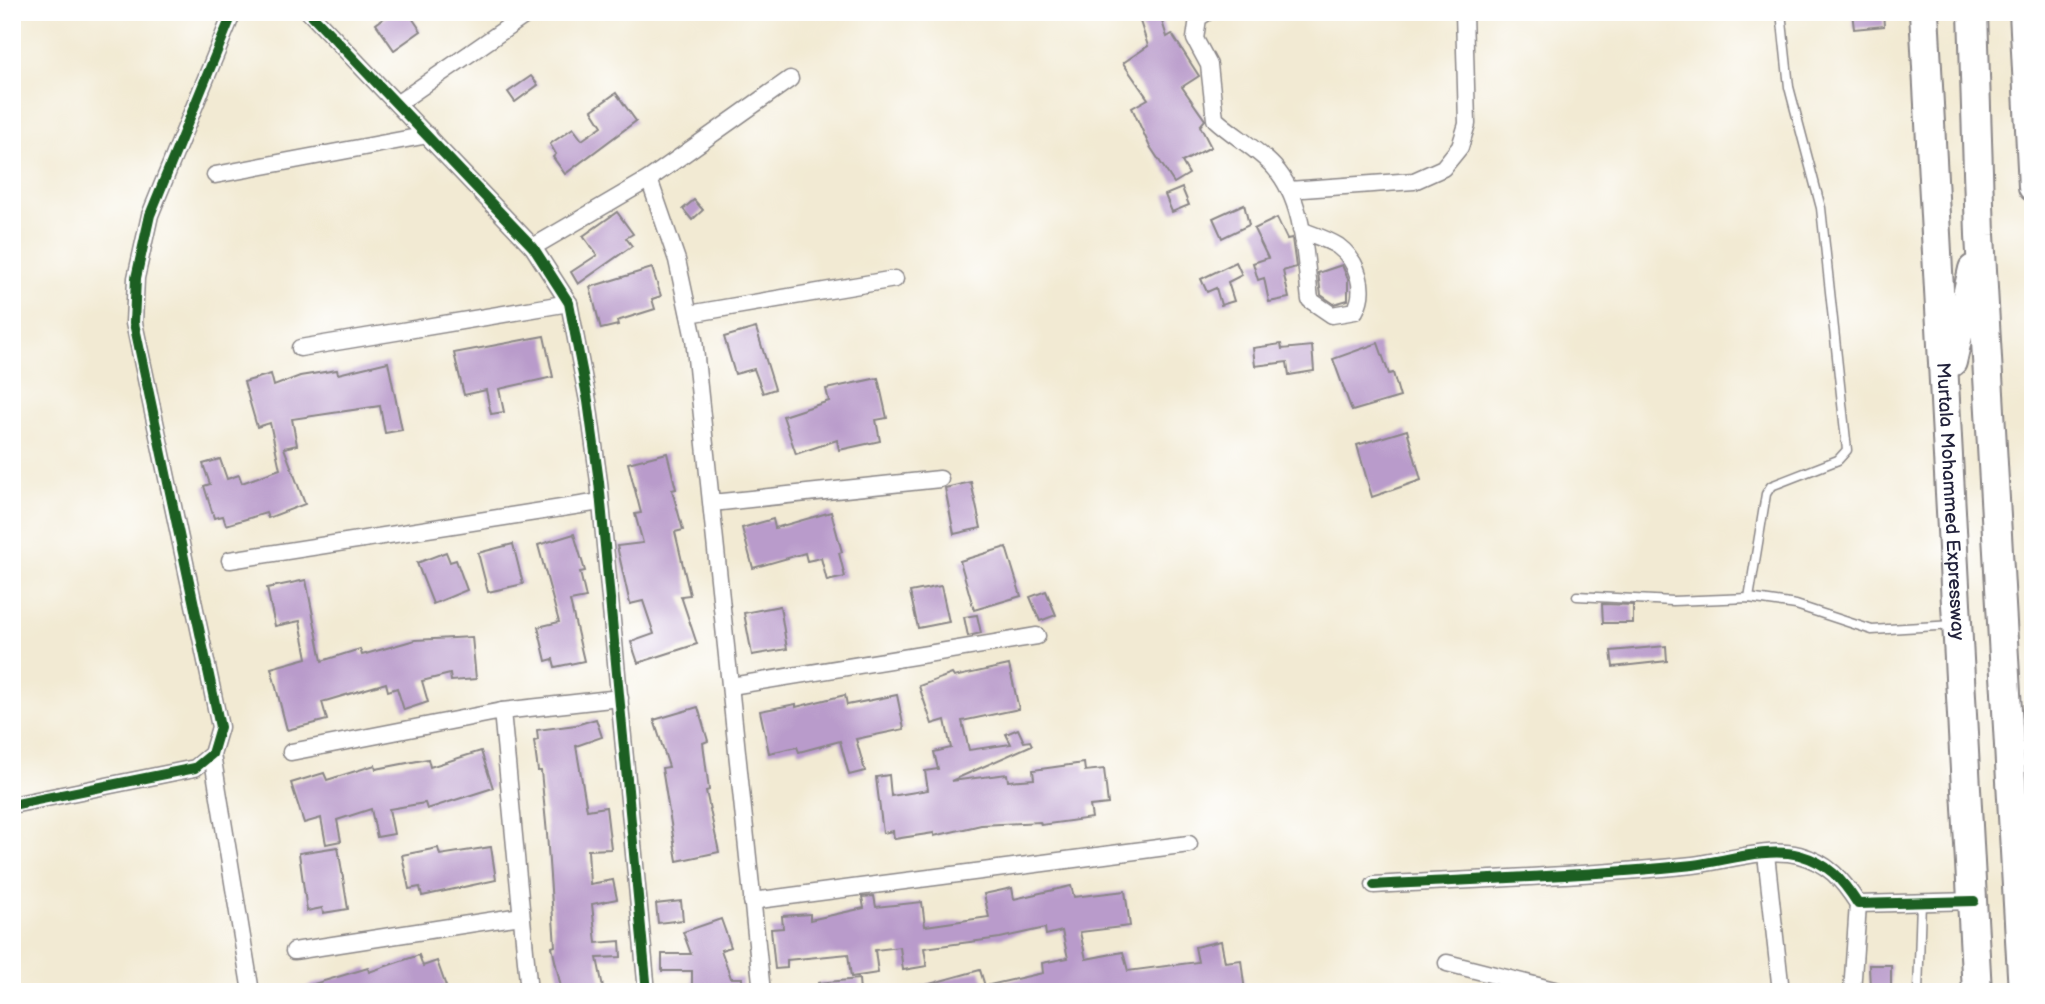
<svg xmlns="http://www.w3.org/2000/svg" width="2045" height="1004" viewBox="0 0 2045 1004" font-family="'Balsamiq Sans',sans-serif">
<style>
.building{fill:#b99bcb}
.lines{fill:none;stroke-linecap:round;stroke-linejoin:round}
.lane-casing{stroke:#8a8687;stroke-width:11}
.street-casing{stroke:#8a8687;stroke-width:19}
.highway-casing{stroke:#8a8687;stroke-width:32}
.lane{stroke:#fff;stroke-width:8}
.street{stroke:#fff;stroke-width:16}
.highway{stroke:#fff;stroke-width:28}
.cycleway-casing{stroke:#fff;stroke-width:15}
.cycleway{stroke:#1b5e20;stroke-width:10}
.labels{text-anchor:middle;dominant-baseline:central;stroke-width:5;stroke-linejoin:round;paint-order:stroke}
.street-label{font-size:19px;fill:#22223b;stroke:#fff}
</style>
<rect width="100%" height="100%" fill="#fff"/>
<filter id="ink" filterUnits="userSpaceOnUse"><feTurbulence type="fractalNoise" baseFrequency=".0143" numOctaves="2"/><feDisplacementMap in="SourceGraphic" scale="14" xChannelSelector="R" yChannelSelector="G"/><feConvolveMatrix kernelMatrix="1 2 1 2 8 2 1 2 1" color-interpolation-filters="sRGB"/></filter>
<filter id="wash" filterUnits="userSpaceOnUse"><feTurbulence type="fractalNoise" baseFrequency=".00686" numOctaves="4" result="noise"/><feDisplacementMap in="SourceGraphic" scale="28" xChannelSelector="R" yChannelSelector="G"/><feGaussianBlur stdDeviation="1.57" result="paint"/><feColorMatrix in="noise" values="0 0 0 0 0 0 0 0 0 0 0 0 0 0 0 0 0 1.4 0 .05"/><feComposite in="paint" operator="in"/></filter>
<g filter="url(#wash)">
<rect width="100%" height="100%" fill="#f2ead3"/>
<g id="blocks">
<g class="building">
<polygon points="392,12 408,12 421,31 394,50 376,24"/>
<polygon points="1137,12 1159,12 1167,37 1172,34 1199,76 1182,87 1205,120 1200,126 1211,147 1182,162 1189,174 1174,183 1149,145 1132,108 1148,99 1123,63 1148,46"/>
<polygon points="1852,12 1883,12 1884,26 1854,29"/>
<polygon points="531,76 538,85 515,102 508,92"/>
<polygon points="616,93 636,121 565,174 553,157 556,154 550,144 573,128 582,140 602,126 592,110"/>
<polygon points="1182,188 1189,205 1172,212 1165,195"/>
<polygon points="694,200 703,210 692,220 683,209"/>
<polygon points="1244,204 1249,225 1222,238 1213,218"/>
<polygon points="617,212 633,234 626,238 632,246 578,284 571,272 597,255 583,236"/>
<polygon points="1277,218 1287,239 1292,238 1296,267 1283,271 1289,298 1269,302 1264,278 1258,280 1253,263 1268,258 1254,229"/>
<polygon points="1236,262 1242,275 1228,282 1234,301 1221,305 1216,288 1207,292 1201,279"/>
<polygon points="1342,265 1348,279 1348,300 1334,304 1321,295 1318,273"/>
<polygon points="652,268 661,296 652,299 655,309 617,321 618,325 601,329 590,287"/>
<polygon points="756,328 775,389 763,393 754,369 735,374 724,337"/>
<polygon points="544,336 553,377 499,389 504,412 491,414 486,390 464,395 454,353"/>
<polygon points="1378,343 1389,374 1393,373 1400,397 1352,411 1333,359"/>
<polygon points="1281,344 1282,349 1312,346 1314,371 1289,375 1287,362 1255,366 1253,348"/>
<polygon points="388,362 402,430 385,433 380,406 292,419 297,445 284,448 305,504 268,518 266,513 226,525 223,516 214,518 204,486 210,484 203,464 220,459 227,479 239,475 242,483 280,469 270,423 257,427 244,382 271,374 274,386 300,376 337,370 338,374"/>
<polygon points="878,378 887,418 876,420 880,441 839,450 837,440 796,454 783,416 829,401 826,389"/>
<polygon points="1407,430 1421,480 1372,497 1357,445"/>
<polygon points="667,453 676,489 672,490 683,530 675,532 690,595 681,596 697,644 638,663 631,642 654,634 643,601 630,604 617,546 643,543 635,514 641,513 628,463"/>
<polygon points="971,482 981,528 954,534 945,488"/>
<polygon points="831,512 842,552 839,553 845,577 827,581 821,558 807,561 805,553 753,568 742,528 773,519 775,528"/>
<polygon points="574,534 585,571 580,572 586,598 570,601 584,661 555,667 553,659 546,661 538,627 559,622 538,545"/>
<polygon points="513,544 523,584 488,592 478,553"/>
<polygon points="1006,547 1021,596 974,610 960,561"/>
<polygon points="446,552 450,562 456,560 467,590 433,604 417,563"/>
<polygon points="306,580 322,661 360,649 362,655 415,640 472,637 476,679 451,681 450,674 422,681 428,702 404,710 397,688 388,691 386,683 322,702 327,720 287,730 271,668 307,658 300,621 275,626 267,588"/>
<polygon points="941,586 949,622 918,628 910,592"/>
<polygon points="1046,591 1056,615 1040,621 1030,597"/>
<polygon points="1602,604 1633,605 1633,623 1603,623"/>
<polygon points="780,606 787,649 752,655 744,613"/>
<polygon points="977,615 981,633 968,636 964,617"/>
<polygon points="1666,646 1667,661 1613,667 1611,651"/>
<polygon points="1009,665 1019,709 962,721 969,750 1011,744 1006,734 1018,729 1024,742 1030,741 1032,745 951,781 1007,774 1008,781 1034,779 1033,770 1084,763 1085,771 1104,769 1108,804 1090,806 1092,818 1041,825 1040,822 981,825 934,836 934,833 894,839 893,831 883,833 876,777 889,775 891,796 928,790 925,771 938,769 934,752 951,748 945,720 932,724 919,686 952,674 954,677"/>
<polygon points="845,695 847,705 897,695 904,729 856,739 865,771 849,775 840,741 799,752 797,747 769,753 760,711 796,704 796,707"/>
<polygon points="698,707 708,741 703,743 709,790 706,791 719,852 677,861 662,768 669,767 654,720"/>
<polygon points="596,719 602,737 576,746 587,810 606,807 611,849 588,850 590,884 613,880 617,899 592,904 596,943 620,941 621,957 597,958 604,992 562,992 552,947 555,946 547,834 541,771 538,771 534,741 538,740 537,730 576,725"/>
<polygon points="481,751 493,788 427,809 425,803 389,809 394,834 377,837 371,809 337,820 341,841 326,844 321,818 304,823 291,783 324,773 327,780 375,765 376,769 428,759 430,767"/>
<polygon points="338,847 348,909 323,913 322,908 307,911 299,853"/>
<polygon points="491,847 496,880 422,896 420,887 409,889 402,855 438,848 440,855"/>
<polygon points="1071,886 1074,897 1125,891 1130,926 1080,932 1086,959 1123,952 1128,971 1198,962 1195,947 1221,941 1225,962 1241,960 1245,992 915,992 915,988 980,970 985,986 1043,973 1042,963 1068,958 1062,931 1046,935 1045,928 1000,938 924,948 927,966 903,970 900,947 875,950 878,973 851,977 848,954 787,960 787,968 775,969 771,929 783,928 782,916 810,914 810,920 864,908 862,897 874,896 876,907 922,902 925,926 989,917 984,894 1012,888 1014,899"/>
<polygon points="681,901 683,920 658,923 656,904"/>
<polygon points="721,919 731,947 721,950 731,978 742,978 742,992 692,992 692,971 662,971 662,954 691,954 683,932"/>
<polygon points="419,955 423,966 437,961 448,992 307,992 307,986 368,968 369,972"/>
<polygon points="1869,965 1891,965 1891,988 1870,988"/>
<polygon points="859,979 860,992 819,992 818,983"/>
</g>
</g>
</g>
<g filter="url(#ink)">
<use href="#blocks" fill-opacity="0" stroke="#8a8687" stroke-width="2"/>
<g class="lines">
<defs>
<g id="lane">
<polyline points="1577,596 1673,601 1749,598 1796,605 1872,630 1953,625"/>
<polyline points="1749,598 1766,494 1771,486 1838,460 1847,450 1821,208 1789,87 1781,12"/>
<polyline points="1918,992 1921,902"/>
</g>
<g id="street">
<polyline points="309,12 533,247 569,303 588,401 599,482 647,992"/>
<path d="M1207 12 1198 18 1195 39 1209 65 1215 119C1232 135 1259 150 1274 167 1305 201 1305 257 1310 300L1332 315 1355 311C1367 290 1358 261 1338 246 1327 239 1313 235 1301 230"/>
<polyline points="398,103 530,12"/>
<polyline points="215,175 428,135"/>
<polyline points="649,179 677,260 694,339 762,992"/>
<polyline points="1289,190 1414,181 1443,168 1460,147 1467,124 1464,12"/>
<polyline points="533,247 649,179 790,79"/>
<polyline points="689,314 895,279"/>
<polyline points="300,348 569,303"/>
<polyline points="712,503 940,479"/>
<polyline points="230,560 600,502"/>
<polyline points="731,686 1037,636"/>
<polyline points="502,711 529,992"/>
<polyline points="291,752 502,711 620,698"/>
<polyline points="212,754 251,992"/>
<polyline points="12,805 195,768 212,754 220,727 134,323 136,278 150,215 233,12"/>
<polyline points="1766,854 1781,992"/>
<path d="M1374 885C1480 879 1587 876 1693 865 1726 861 1766 847 1799 855 1828 863 1842 879 1858 904L1974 901"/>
<polyline points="752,901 1189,844"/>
<polyline points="294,951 521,916"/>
<polyline points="1447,963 1562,992"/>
<polyline points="1852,992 1858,904"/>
</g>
<g id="highway">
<path id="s1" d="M1924 12 1977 992"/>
<polyline points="1973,12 1980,235 2023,992"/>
<polyline points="2024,12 2033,187"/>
<polyline points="1952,362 1973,269"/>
</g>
</defs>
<use href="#lane" class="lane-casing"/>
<use href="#street" class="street-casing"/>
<use href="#highway" class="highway-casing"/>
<use href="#lane" class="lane"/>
<use href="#street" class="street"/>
<use href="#highway" class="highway"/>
<defs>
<g id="cycleway">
<polyline points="309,12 533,247 569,303 588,401 599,482 647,992"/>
<polyline points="12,805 195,768 212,754 220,727 134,323 136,278 150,215 233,12"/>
<path d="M1374 885C1480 879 1587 876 1693 865 1726 861 1766 847 1799 855 1828 863 1842 879 1858 904L1974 901"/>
</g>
</defs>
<use href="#cycleway" class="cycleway-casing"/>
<use href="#cycleway" class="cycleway"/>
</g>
</g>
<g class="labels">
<g class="street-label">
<text stroke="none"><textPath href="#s1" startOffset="490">Murtala Mohammed Expressway</textPath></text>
</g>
</g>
<rect width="2045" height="1004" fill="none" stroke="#fff" stroke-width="42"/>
</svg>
